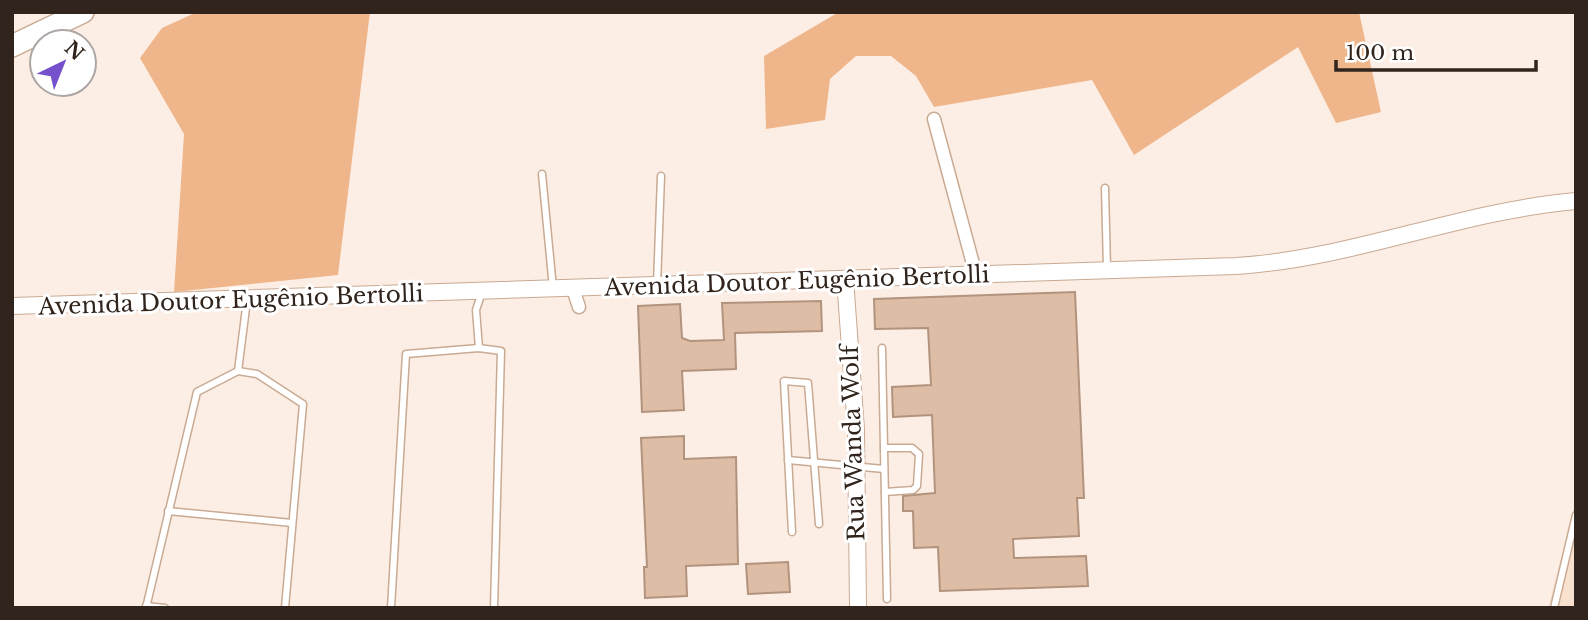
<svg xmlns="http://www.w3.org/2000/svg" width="1588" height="620" viewBox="0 0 1588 620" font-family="'Libre Baskerville',serif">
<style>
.built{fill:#f9e1d0}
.green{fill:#efb68b}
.building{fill:#ddbda6;stroke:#b2937d;stroke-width:2}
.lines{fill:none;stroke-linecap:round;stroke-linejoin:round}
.service-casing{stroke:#c9aa93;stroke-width:9}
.minor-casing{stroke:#c9aa93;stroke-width:15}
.tertiary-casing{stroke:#c9aa93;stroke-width:18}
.trunk-casing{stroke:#c9aa93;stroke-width:24}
.service{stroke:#fff;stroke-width:6}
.minor{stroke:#fff;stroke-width:12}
.tertiary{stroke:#fff;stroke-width:16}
.trunk{stroke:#fff;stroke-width:21}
.labels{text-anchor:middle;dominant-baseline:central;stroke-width:6;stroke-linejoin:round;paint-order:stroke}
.street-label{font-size:23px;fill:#30241c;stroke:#fff}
</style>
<rect width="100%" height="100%" fill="#fceee5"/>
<polygon class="built" points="1576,499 1576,608 1548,608"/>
<g class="green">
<polygon points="197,12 370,12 338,275 174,292 184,134 140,58 162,28"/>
<polygon points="839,12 1359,12 1381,112 1336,123 1298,47 1134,155 1092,80 934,107 916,76 891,56 856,56 830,79 825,120 766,129 764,56"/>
</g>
<g class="building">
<polygon points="1075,292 1084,498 1077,498 1079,536 1013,539 1014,558 1086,556 1088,586 940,591 938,547 914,548 913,511 903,511 903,496 935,493 932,415 893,417 892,387 931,385 928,328 875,329 874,299"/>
<polygon points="821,301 822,331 735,333 736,369 682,371 684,410 642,412 638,306 680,304 682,338 690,341 724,340 722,303"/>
<polygon points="684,436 684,459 736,457 738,564 686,566 687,596 645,598 644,567 647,567 641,438"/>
<polygon points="788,562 790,592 748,594 746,564"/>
</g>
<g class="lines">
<defs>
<g id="service">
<polyline points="542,174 553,288"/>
<polyline points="1105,188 1107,268"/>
<polyline points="657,285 661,176"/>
<polyline points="479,348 476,310 482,292"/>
<polyline points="882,348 887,599"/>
<polyline points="238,371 247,300"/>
<polyline points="884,448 912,448 919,454 917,486 913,490 885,492"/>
<polyline points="788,460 884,469"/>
<polyline points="168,511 292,523"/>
<polyline points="792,532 784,381 808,383 819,524"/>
<polyline points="146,606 165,608"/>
<polyline points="146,608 197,392 238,371 257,374 303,404 285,608"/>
<polyline points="391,608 406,354 479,348 501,351 494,608"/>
<polyline points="1554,608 1576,515"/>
</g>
<g id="minor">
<polyline points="934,119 976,275"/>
<polyline points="573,289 579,307"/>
</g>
<g id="tertiary">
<polyline points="845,279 856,430 858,608"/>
<path d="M12 306 1236 266C1352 259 1460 211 1576 201"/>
</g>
<polyline id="trunk" points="12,46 83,12"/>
</defs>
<use href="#service" class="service-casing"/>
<use href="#minor" class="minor-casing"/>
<use href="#tertiary" class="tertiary-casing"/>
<use href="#trunk" class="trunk-casing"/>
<use href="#service" class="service"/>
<use href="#minor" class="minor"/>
<use href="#tertiary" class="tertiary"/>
<use href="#trunk" class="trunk"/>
</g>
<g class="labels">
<g class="street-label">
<text transform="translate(797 281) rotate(-2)">Avenida Doutor Eugênio Bertolli</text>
<text transform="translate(231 300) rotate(-2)">Avenida Doutor Eugênio Bertolli</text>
<text transform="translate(853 443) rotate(-92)">Rua Wanda Wolf</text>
</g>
</g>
<rect width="1588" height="620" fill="none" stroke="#30241c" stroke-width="28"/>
<g transform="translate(63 63) rotate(43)"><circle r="33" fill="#ffffff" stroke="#aca7a4" stroke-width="2"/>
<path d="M0-5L12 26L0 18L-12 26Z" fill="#7551cb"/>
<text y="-10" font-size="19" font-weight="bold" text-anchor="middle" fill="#30241c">N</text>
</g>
<path d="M1336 60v10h200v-10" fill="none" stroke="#30241c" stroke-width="3.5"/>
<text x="1346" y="60" font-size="21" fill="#30241c" stroke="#ffffff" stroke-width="5" paint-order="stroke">100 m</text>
</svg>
